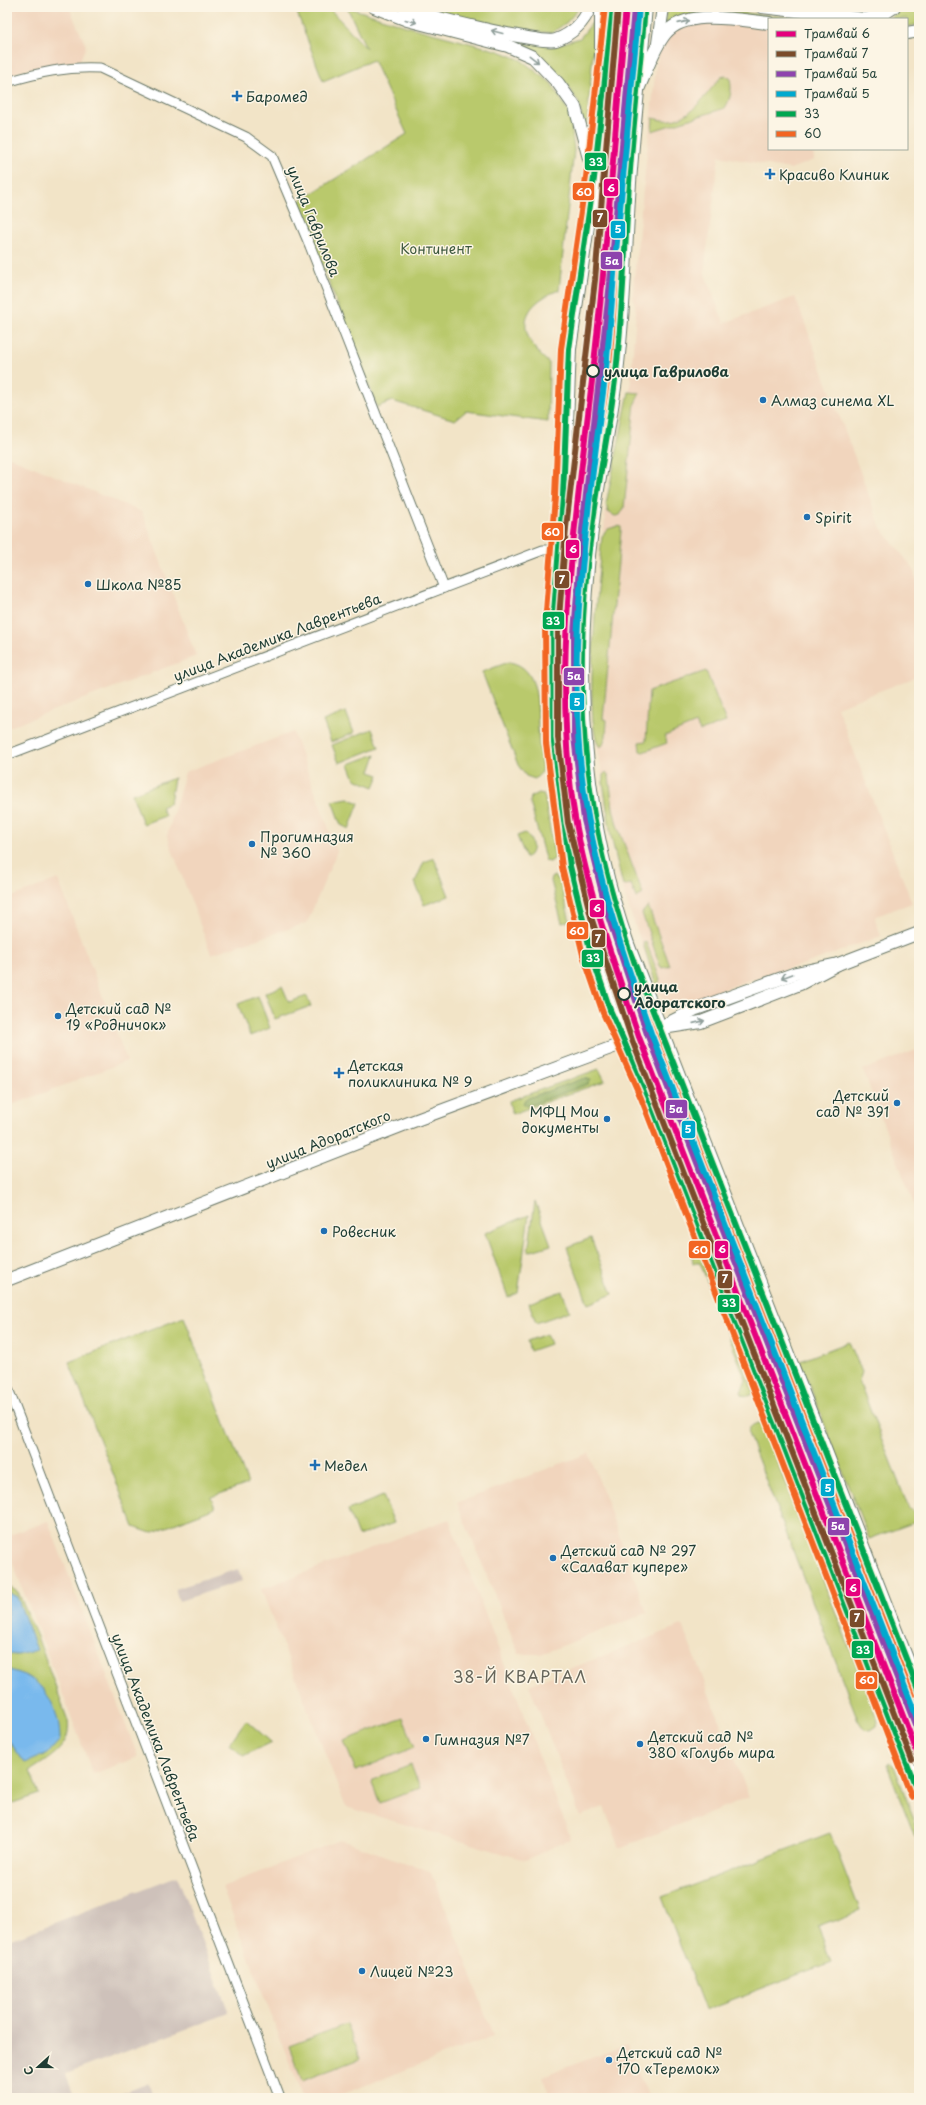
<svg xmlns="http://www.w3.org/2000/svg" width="926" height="2105" viewBox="0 0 926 2105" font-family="'Playpen Sans',sans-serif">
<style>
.built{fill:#f1d5bd}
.industrial{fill:#cec1ba}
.green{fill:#b9c96c;stroke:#6c8350}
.forest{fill:#92ad60;stroke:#58754a}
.water{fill:#79b9ed;stroke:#4c7b90}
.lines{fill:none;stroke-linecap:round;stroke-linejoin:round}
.street-casing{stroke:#697767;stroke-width:11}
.secondary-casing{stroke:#697767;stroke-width:14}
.primary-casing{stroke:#697767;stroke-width:16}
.street{stroke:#fff;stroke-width:9}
.secondary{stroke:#fff;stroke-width:12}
.primary{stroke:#fff;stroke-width:14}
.tram{stroke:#1f3d34;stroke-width:1}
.bus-1-casing{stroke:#fcf5e5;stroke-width:9}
.bus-2-casing{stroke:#fcf5e5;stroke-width:9}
.bus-1{stroke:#00a651;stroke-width:6}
.bus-2{stroke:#f26522;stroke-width:6}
.tram-1-casing{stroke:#fcf5e5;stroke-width:9}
.tram-2-casing{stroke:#fcf5e5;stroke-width:9}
.tram-3-casing{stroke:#fcf5e5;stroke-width:9}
.tram-4-casing{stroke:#fcf5e5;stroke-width:9}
.tram-1{stroke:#e5007d;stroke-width:6}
.tram-2{stroke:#7a4b2a;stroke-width:6}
.tram-3{stroke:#8e44ad;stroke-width:6}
.tram-4{stroke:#00a9ce;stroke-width:6}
.oneway{stroke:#8f9e9a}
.poi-dot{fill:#1f6fb2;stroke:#fcf5e5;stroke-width:1.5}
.stop-dot{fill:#fcf5e5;stroke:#1f3d34;stroke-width:2}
.labels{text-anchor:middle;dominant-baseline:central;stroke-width:3;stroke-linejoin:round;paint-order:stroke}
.poi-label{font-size:14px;fill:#1f3d34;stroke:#fcf5e5;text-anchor:start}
.street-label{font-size:14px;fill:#1f3d34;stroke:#fcf5e5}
.park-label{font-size:14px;fill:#3e593f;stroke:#fcf5e5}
.stop-label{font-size:14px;font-weight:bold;fill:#1f3d34;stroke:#fcf5e5;text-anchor:start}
.quarter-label{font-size:16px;letter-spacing:1px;fill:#66655a;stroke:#fcf5e5}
.line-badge{stroke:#fcf5e5;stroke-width:1.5}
.badge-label{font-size:11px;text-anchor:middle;font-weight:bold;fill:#fff}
</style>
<rect width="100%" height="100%" fill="#fcf5e5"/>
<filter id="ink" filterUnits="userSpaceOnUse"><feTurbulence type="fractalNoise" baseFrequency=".025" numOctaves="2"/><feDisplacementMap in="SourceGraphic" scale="8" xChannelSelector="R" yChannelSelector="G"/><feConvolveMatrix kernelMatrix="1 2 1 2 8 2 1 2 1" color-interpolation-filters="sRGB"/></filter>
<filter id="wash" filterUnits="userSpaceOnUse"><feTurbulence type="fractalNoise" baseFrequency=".012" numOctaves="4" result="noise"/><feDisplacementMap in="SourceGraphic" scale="16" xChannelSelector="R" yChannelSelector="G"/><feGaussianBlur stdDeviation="0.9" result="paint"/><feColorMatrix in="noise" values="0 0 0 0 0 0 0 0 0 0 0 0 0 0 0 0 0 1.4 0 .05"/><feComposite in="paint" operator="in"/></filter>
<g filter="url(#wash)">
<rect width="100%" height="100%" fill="#f2e4c7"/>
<g class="built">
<polygon points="7,7 69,7 86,46 80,60 23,70 7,76"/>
<polygon points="694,23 769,26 769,149 813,149 814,160 790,169 719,156 704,272 724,323 795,297 881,528 913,568 919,588 919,676 837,707 912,903 876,916 875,919 881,936 805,964 763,975 673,1008 666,1005 658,990 625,897 610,830 595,727 595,624 606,509 630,390 636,312 633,294 634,278 656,66 659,53 671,33"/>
<polygon points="7,456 142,512 196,656 7,728"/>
<polygon points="293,732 337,851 307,923 211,954 167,836 185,772"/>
<polygon points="58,879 127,1061 7,1107 7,899"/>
<polygon points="919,1049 919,1214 918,1215 863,1070"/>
<polygon points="589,1453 647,1613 541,1654 519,1654 457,1503"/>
<polygon points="449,1519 571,1839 525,1860 346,1807 261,1589"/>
<polygon points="48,1521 138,1757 93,1774 7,1548 7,1536"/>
<polygon points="682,1625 749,1797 620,1848 604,1807 580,1816 529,1685"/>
<polygon points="340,1840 430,1871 461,1946 493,2036 333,2098 303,2098 222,1887"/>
<polygon points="627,2045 649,2098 548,2098 549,2094 542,2076"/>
</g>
<g class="industrial">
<polygon points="238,1569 242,1581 179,1601 175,1589"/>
<polygon points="177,1876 229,2013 66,2074 75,2098 7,2098 7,1941"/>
<polygon points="149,2083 153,2098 111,2098"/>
</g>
<g class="green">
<path d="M295 7H328L366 48 347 7 406 26 499 51 521 60 551 83 570 114 574 150 559 290C516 306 517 336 549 363L548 422 466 411 455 420 392 401 377 407 298 202 407 134 373 60 323 81Z"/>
<polygon points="385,7 395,7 523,42 556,45 580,38 596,18 586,134 578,101 566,84 551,67 524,48"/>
<polygon points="421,7 580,7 567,22 552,33 508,29"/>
<polygon points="666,7 690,7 805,19 774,19 709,13 685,16 665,24"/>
<polygon points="795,7 887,7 864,16"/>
<polygon points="901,7 919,7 919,24 907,27 907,19 890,19"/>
<path d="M726 76 730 78C732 90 731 98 725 108L652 131 653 118C687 129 702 98 721 77Z"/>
<polygon points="629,392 640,393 635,403 624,508 620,515 615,516 608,512 606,504"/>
<path d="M618 526 621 527V531L603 719 607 720 606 736 603 745 600 747C582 728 599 569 602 536L608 529Z"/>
<path d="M509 662C540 667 537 705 538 729 538 744 541 758 542 772L535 779 526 776 518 765 482 672Z"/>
<polygon points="706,671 726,722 700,731 696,723 665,736 667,743 643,752 640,751 639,742 646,741 649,691"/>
<polygon points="346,712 354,733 331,742 323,721"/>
<polygon points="372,729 379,747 339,763 332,745"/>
<polygon points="376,754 370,772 379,775 374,787 355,779 349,764"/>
<polygon points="606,772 609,776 613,808 617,825 643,894 636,898 631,884 623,886 611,836 603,782 603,775"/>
<polygon points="174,778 170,803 161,807 165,816 143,824 132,794"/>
<polygon points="539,793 543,794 545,799 554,853 555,858 550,862 546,861 544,855 530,802 531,797"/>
<polygon points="348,798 359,803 349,829 341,825 332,801"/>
<path d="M525 833C533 840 536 852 526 858L517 836Z"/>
<polygon points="434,858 449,896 424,905 415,882 424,862"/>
<polygon points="555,876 560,882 570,921 562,923 551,881 552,877"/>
<polygon points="648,906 670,966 663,968 660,966 642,913"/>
<polygon points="646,942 660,979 657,988 643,943"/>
<polygon points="282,986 289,1002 307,996 311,1006 275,1019 265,993"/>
<polygon points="258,996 270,1028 250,1036 238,1004"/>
<polygon points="599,1069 605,1081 512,1114 509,1101"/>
<polygon points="535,1201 551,1245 528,1252"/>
<polygon points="529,1215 518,1293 508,1297 485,1233"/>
<polygon points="591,1238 613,1294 588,1304 567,1247"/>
<polygon points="698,1253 701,1256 750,1383 754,1393 749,1396 743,1395 741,1392 746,1380 700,1263 693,1263 692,1256"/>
<polygon points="562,1291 570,1311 536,1323 529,1303"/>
<polygon points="184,1317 248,1484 211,1497 215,1508 151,1533 134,1527 69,1362"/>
<polygon points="546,1334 550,1344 530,1351 527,1341"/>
<polygon points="849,1342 862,1372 859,1381 909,1509 915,1512 918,1521 869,1539 800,1361"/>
<path d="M758 1423 763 1426 878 1721 877 1726 871 1730 864 1729 858 1720 749 1436C747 1429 751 1425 758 1423Z"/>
<polygon points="383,1496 394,1523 358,1536 348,1510"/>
<path d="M7 1586 18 1592 38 1639 68 1721C72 1747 48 1759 30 1771L39 1794 7 1805V1738L25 1763 31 1678 7 1669V1654L18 1655 17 1597 7 1592Z"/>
<polygon points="403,1718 415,1747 356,1771 344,1741"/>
<polygon points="246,1720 271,1742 243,1756 229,1744"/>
<polygon points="889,1762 894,1766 919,1832 919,1847 887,1765"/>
<polygon points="411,1765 420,1788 380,1803 371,1781"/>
<polygon points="830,1833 860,1911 818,1927 831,1962 705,2010 662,1897"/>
<polygon points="347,2024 360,2059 302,2081 289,2046"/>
</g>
<polygon class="forest" points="585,1078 591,1080 588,1084 528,1106 523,1104 525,1099"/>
<g class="water">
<polygon points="7,1592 17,1597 37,1650 18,1655 7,1654"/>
<path d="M7 1669C14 1672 24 1674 30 1678 51 1691 60 1717 60 1740L48 1753 25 1763 7 1738Z"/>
</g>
</g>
<g filter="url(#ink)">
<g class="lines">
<defs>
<g id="street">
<path d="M7 82C38 73 67 66 100 68L246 137 272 156 310 246 444 588"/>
<polyline points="7,755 543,550 559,550"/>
<polyline points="7,1386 280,2098"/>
</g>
<g id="secondary">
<polyline points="374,7 407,20 508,46 533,57 558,83 575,107 593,173"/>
<path d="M404 7C421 15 542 45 556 40 572 34 584 22 590 7"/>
<polyline points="601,7 601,74"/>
<polyline points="762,7 865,19 882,15 894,7"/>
<polyline points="907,33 919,31"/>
<polyline points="658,43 663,7"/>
<path d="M639 87C647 70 653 49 665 34 686 8 739 20 769 23"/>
<polyline points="669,1027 701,1022 800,984 838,964 919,933"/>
<polyline points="7,1280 411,1122 643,1036 696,1009 796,973 838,964"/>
</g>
<g id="primary">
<polyline points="613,7 594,178 569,349 563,497 553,625 554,743 558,782 570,866 591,953 610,1010 648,1095 919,1795"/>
<path d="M645 7C640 66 633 124 629 183 625 240 624 297 618 354 613 408 601 461 593 514 573 659 578 808 628 947L919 1692"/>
</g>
</defs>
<use href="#street" class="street-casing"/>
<use href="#secondary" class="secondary-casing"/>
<use href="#primary" class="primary-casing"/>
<use href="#street" class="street"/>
<use href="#secondary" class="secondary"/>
<use href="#primary" class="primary"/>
<polyline class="tram" points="604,921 614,964"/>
<defs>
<g id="bus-1">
<polyline points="613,7 594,178 569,349 563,497 553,625 554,743 570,866 591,953 610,1010 648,1095 919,1795"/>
<path d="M645 7C640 66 633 124 629 183 625 243 623 303 617 363 610 431 594 498 587 566 578 657 580 752 599 841 606 877 617 912 628 947L919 1692"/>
</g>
<g id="bus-2">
<polyline points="605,7 586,177 561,349 555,497 545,624 546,743 562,867 583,955 603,1013 641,1098 912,1798"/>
<path d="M637 7C632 66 625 124 621 183 617 244 615 304 609 365 601 433 585 499 579 568 570 659 572 754 591 844 599 880 609 915 621 950L912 1695"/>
</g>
</defs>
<use href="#bus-1" class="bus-1-casing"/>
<use href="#bus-2" class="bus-2-casing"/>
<use href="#bus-1" class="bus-1"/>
<use href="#bus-2" class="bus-2"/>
<defs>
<path id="tram-1" d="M626 7C615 129 607 251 593 372 577 511 554 650 571 790 581 875 612 956 639 1037L919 1757"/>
<polyline id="tram-2" points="618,7 595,280 566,528 558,632 558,738 568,823 591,917 632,1040 912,1760"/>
<polyline id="tram-3" points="634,8 610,282 582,529 574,633 574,737 584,820 607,913 647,1034 919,1735"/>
<path id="tram-4" d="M639 8C631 89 624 171 616 252 612 293 610 335 605 377 588 513 564 655 584 792 596 875 623 955 651 1033L919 1723"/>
</defs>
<use href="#tram-1" class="tram-1-casing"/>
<use href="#tram-2" class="tram-2-casing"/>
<use href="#tram-3" class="tram-3-casing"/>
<use href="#tram-4" class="tram-4-casing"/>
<use href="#tram-1" class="tram-1"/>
<use href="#tram-2" class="tram-2"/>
<use href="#tram-3" class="tram-3"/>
<use href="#tram-4" class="tram-4"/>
</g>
<defs><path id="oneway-shaft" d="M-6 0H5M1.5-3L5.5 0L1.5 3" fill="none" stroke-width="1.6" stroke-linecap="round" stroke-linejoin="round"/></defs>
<g class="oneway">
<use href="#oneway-shaft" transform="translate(411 21) rotate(15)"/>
<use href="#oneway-shaft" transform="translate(684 22) rotate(-13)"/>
<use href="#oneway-shaft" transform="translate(497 32) rotate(-165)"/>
<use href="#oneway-shaft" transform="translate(534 59) rotate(38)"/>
<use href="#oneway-shaft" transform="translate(787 976) rotate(160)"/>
<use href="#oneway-shaft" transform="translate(699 1022) rotate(-13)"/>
</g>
</g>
<g class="poi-dot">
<path d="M235 90h4v4h4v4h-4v4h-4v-4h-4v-4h4z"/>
<path d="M768 168h4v4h4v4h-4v4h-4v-4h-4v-4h4z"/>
<circle cx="763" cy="400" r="4"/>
<circle cx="807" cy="517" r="4"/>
<circle cx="88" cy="584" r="4"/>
<circle cx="252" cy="844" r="4"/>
<circle cx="58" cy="1016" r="4"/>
<path d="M337 1067h4v4h4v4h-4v4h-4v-4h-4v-4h4z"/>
<circle cx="897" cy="1103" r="4"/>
<circle cx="607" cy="1119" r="4"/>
<circle cx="324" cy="1231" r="4"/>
<path d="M313 1459h4v4h4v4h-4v4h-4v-4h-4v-4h4z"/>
<circle cx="553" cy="1558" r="4"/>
<circle cx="426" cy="1739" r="4"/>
<circle cx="640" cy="1744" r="4"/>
<circle cx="362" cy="1971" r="4"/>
<circle cx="609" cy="2060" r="4"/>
</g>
<g class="stop-dot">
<circle cx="593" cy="371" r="6"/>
<circle cx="624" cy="994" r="6"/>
</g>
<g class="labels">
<g class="poi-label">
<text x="246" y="96">Баромед</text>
<text x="779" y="174">Красиво Клиник</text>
<text x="771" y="400">Алмаз синема XL</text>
<text x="815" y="517">Spirit</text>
<text x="96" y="584">Школа №85</text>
<text x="260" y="836">Прогимназия<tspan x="260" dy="16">№ 360</tspan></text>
<text x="66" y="1008">Детский сад №<tspan x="66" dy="16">19 «Родничок»</tspan></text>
<text x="348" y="1065">Детская<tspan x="348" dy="16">поликлиника № 9</tspan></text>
<text x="889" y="1095" text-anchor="end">Детский<tspan x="889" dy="16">сад № 391</tspan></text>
<text x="599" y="1111" text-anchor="end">МФЦ Мои<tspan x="599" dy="16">документы</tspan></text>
<text x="332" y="1231">Ровесник</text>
<text x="324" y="1465">Медел</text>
<text x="561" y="1550">Детский сад № 297<tspan x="561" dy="16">«Салават купере»</tspan></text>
<text x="648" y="1736">Детский сад №<tspan x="648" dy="16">380 «Голубь мира</tspan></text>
<text x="434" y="1739">Гимназия №7</text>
<text x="370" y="1971">Лицей №23</text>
<text x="617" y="2052">Детский сад №<tspan x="617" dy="16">170 «Теремок»</tspan></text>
</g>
<g class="street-label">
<text transform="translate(314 221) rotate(68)">улица Гаврилова</text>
<text transform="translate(277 637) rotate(-21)">улица Академика Лаврентьева</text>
<text transform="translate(328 1139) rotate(-22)">улица Адоратского</text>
<text transform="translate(156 1737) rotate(69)">улица Академика Лаврентьева</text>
</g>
<g class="park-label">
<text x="436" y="248">Континент</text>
</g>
<g class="stop-label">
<text x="604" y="371">улица Гаврилова</text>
<text x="634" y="986">улица<tspan x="634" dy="16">Адоратского</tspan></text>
</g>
<g class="quarter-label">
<text x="520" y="1676">38-Й КВАРТАЛ</text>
</g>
</g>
<g class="line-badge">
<rect x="584" y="152" width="23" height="19" rx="4" fill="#00a651"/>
<rect x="603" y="178" width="16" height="19" rx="4" fill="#e5007d"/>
<rect x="572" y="182" width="23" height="19" rx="4" fill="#f26522"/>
<rect x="592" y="209" width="16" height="19" rx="4" fill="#7a4b2a"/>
<rect x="610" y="220" width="16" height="19" rx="4" fill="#00a9ce"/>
<rect x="600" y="251" width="23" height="19" rx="4" fill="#8e44ad"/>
<rect x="541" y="522" width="23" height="19" rx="4" fill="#f26522"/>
<rect x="565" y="539" width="15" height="20" rx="4" fill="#e5007d"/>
<rect x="554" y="570" width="16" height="19" rx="4" fill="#7a4b2a"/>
<rect x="542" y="611" width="23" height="19" rx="4" fill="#00a651"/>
<rect x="563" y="667" width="22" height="19" rx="4" fill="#8e44ad"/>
<rect x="569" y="692" width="16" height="19" rx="4" fill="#00a9ce"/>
<rect x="589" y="899" width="16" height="19" rx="4" fill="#e5007d"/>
<rect x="566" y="921" width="23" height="19" rx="4" fill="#f26522"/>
<rect x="591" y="929" width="15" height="19" rx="4" fill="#7a4b2a"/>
<rect x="581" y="949" width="23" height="19" rx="4" fill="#00a651"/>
<rect x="665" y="1099" width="23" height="20" rx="4" fill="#8e44ad"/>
<rect x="681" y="1120" width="15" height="19" rx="4" fill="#00a9ce"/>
<rect x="714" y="1240" width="15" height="19" rx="4" fill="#e5007d"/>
<rect x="688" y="1240" width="23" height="19" rx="4" fill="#f26522"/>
<rect x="717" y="1270" width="16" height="19" rx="4" fill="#7a4b2a"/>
<rect x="717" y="1294" width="23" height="19" rx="4" fill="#00a651"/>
<rect x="820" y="1478" width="15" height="19" rx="4" fill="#00a9ce"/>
<rect x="827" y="1517" width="23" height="19" rx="4" fill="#8e44ad"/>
<rect x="845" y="1578" width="16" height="19" rx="4" fill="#e5007d"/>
<rect x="849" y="1609" width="16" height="19" rx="4" fill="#7a4b2a"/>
<rect x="851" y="1640" width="23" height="19" rx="4" fill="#00a651"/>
<rect x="855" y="1671" width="23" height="19" rx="4" fill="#f26522"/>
</g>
<g class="badge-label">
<text x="596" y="166">33</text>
<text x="611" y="192">6</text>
<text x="584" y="196">60</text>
<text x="600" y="222">7</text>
<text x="618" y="233">5</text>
<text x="612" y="265">5а</text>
<text x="552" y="536">60</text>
<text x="573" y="553">6</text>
<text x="562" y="584">7</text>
<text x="553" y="625">33</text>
<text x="574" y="680">5а</text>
<text x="577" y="706">5</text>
<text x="597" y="912">6</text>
<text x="577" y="935">60</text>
<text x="598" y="943">7</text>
<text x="593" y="962">33</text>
<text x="676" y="1113">5а</text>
<text x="688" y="1133">5</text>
<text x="722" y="1253">6</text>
<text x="700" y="1254">60</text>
<text x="725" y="1283">7</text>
<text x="729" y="1307">33</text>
<text x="828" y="1492">5</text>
<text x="838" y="1530">5а</text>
<text x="853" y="1592">6</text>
<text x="857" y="1622">7</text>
<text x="863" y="1654">33</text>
<text x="867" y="1684">60</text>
</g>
<rect width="926" height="2105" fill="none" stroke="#fcf5e5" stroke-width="24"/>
<rect x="768" y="18" width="140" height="132" fill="#fcf5e5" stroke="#a4ab9e"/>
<rect x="776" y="31" width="20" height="6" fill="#e5007d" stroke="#a4ab9e"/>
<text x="804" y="38" font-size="12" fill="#1f3d34">Трамвай 6</text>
<rect x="776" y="51" width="20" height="6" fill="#7a4b2a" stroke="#a4ab9e"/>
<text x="804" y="58" font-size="12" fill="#1f3d34">Трамвай 7</text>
<rect x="776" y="71" width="20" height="6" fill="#8e44ad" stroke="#a4ab9e"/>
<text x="804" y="78" font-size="12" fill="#1f3d34">Трамвай 5а</text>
<rect x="776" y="91" width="20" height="6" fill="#00a9ce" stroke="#a4ab9e"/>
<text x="804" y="98" font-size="12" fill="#1f3d34">Трамвай 5</text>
<rect x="776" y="111" width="20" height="6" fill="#00a651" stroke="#a4ab9e"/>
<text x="804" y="118" font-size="12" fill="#1f3d34">33</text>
<rect x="776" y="131" width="20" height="6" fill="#f26522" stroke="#a4ab9e"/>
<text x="804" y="138" font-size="12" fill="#1f3d34">60</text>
<g transform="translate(38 2067) rotate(249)" stroke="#fcf5e5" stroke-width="3" paint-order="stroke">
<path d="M0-3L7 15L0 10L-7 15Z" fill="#1f3d34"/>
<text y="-6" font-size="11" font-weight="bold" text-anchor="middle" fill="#1f3d34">С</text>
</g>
</svg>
